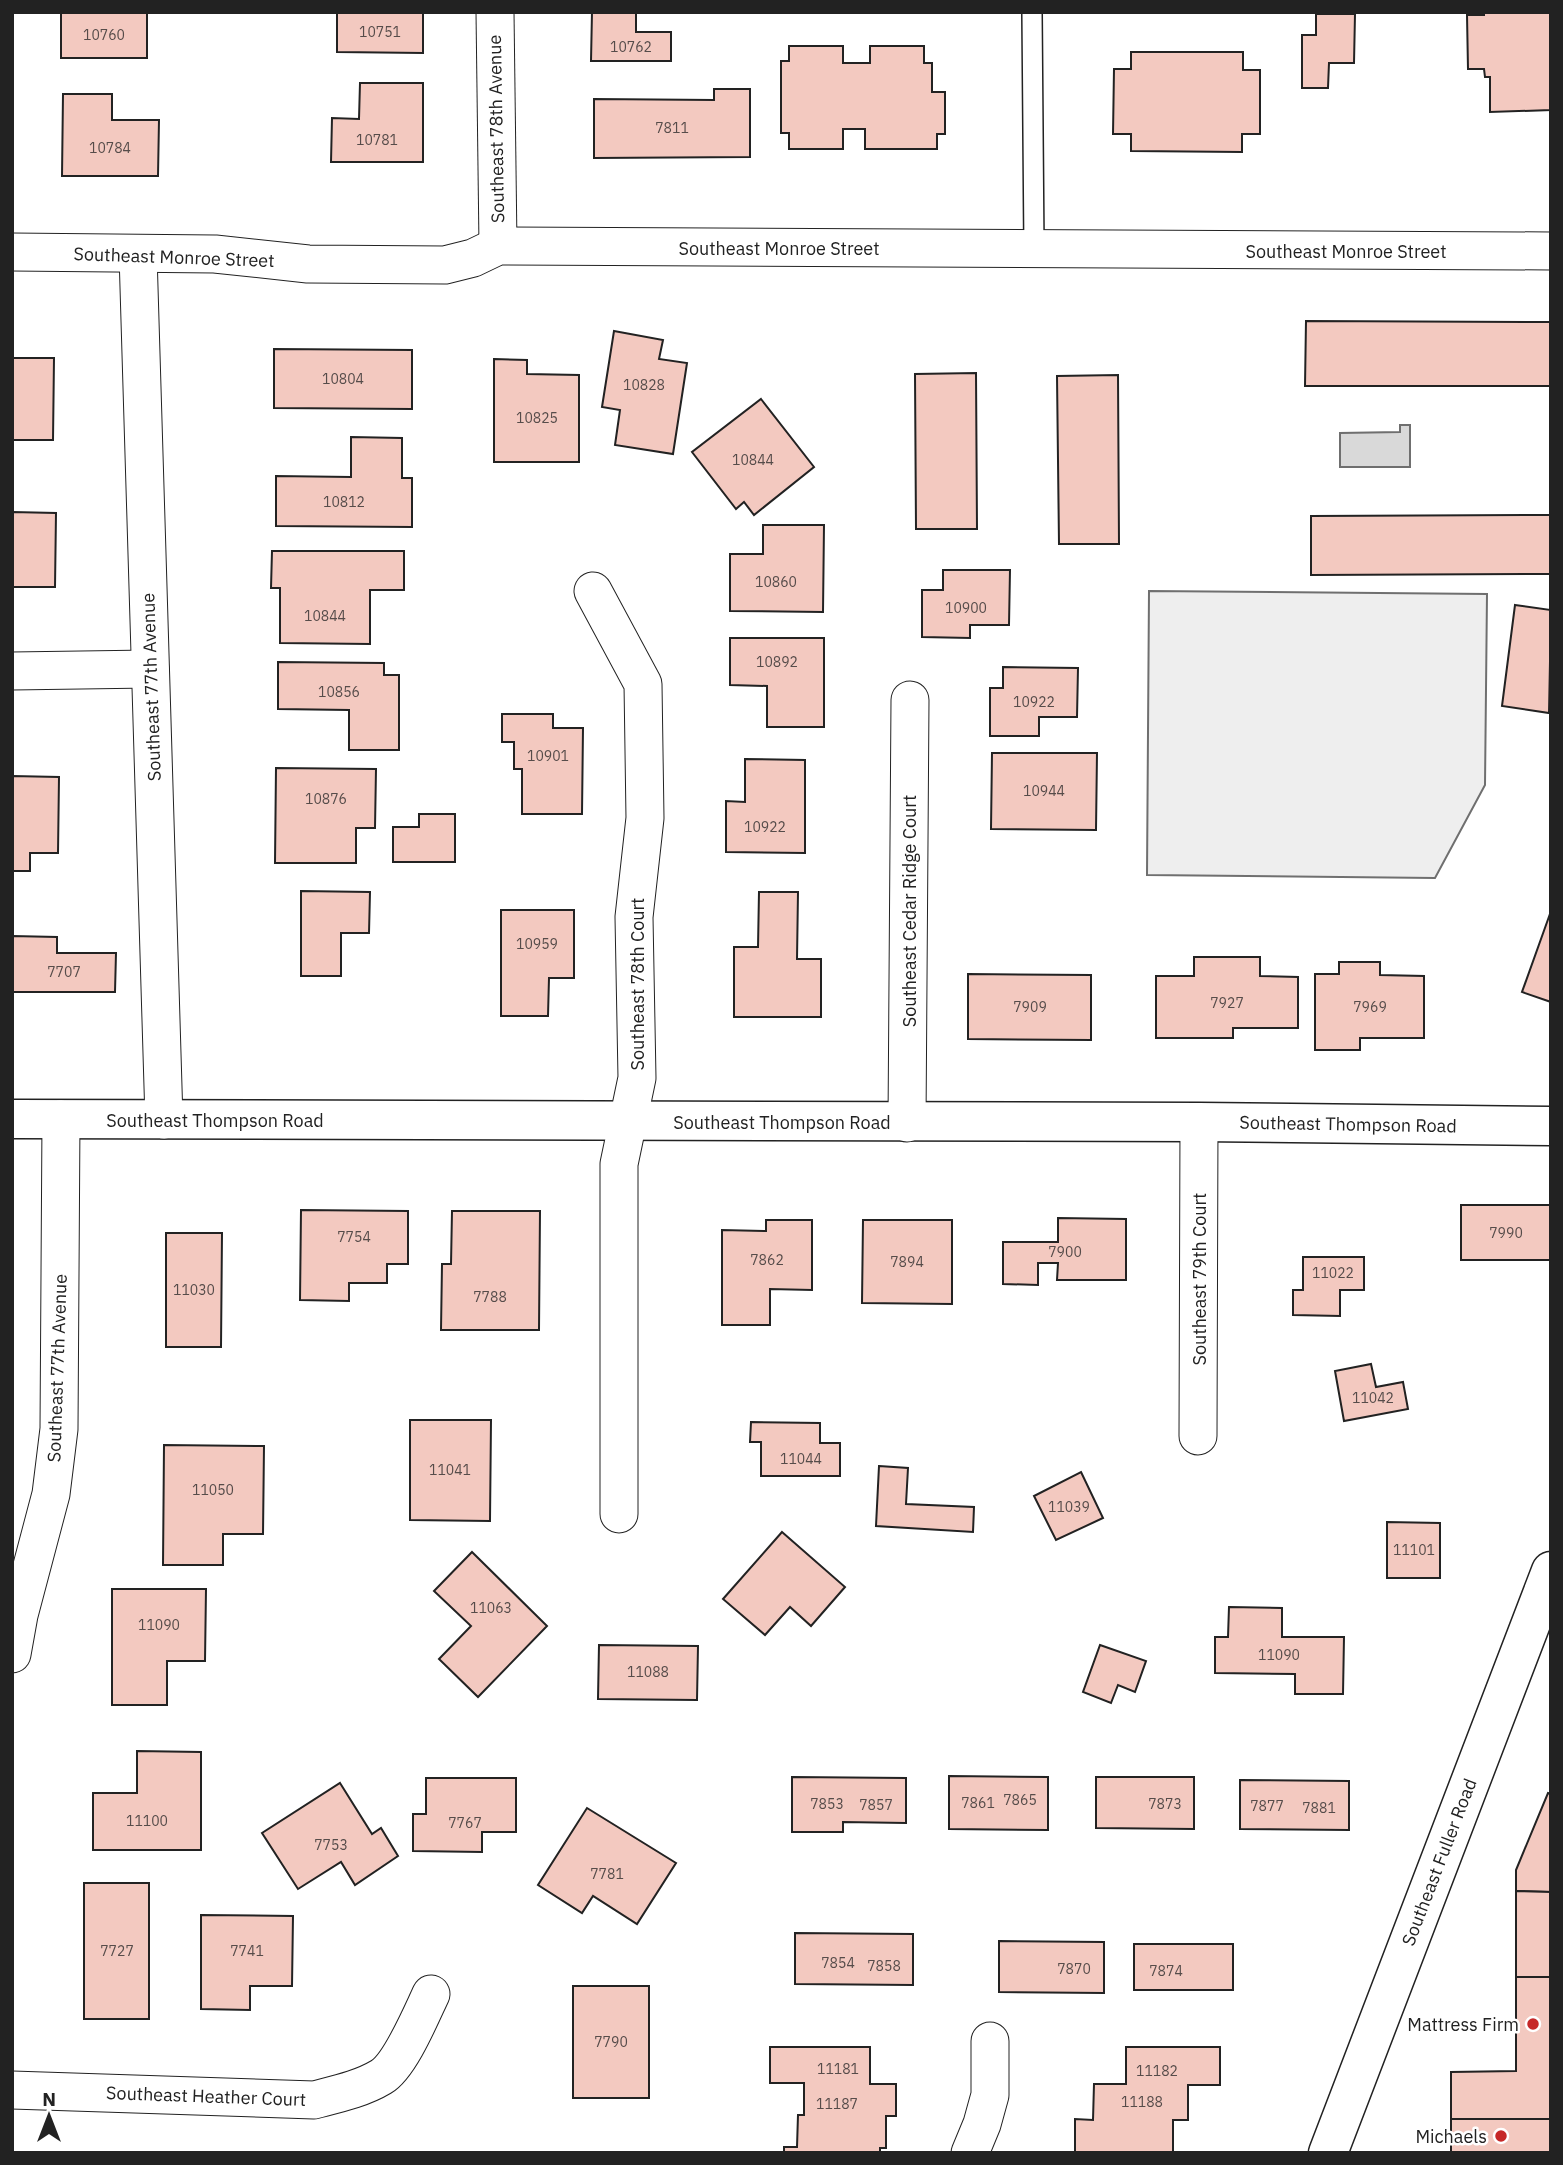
<svg xmlns="http://www.w3.org/2000/svg" width="1563" height="2165" viewBox="0 0 1563 2165" font-family="'IBM Plex Sans',sans-serif">
<style>
.green{fill:#eee;stroke:#6f6f6f;stroke-width:2}
.water{fill:#d9d9d9;stroke:#6f6f6f;stroke-width:2}
.building{fill:#f3c9c0;stroke:#222;stroke-width:2}
.lines{fill:none;stroke-linecap:round;stroke-linejoin:round}
.lane-casing{stroke:#222;stroke-width:22}
.street-casing{stroke:#222;stroke-width:39}
.secondary-casing{stroke:#222;stroke-width:41}
.lane{stroke:#fff;stroke-width:19}
.street{stroke:#fff;stroke-width:37}
.secondary{stroke:#fff;stroke-width:38}
.poi-dot{fill:#c62828;stroke:#fff;stroke-width:2.5}
.labels{text-anchor:middle;dominant-baseline:central;stroke-width:5;stroke-linejoin:round;paint-order:stroke}
.number-label{font-size:14px;fill:#564c4a}
.street-label{font-size:18px;fill:#222;stroke:#fff}
.poi-label{font-size:18px;fill:#222;stroke:#fff;text-anchor:end}
</style>
<rect width="100%" height="100%" fill="#fff"/>
<polygon class="green" points="1149,591 1487,594 1485,785 1435,878 1147,875"/>
<polygon class="water" points="1400,425 1410,425 1410,467 1340,467 1340,433 1400,432"/>
<g class="building">
<rect x="61" y="12" width="86" height="46"/>
<polygon points="337,12 423,12 423,53 337,52"/>
<polygon points="592,12 636,12 636,32 671,32 671,61 591,61"/>
<polygon points="1484,12 1551,12 1551,110 1490,112 1490,77 1485,77 1484,69 1468,69 1467,15 1484,15"/>
<polygon points="1316,14 1355,14 1354,63 1329,63 1328,88 1302,88 1302,35 1316,35"/>
<polygon points="789,46 843,46 843,63 870,63 870,46 924,46 924,63 932,63 932,92 945,92 945,134 937,134 937,149 865,149 865,129 843,129 843,149 789,149 789,133 781,133 781,61 789,61"/>
<polygon points="1131,52 1243,52 1243,70 1260,70 1260,134 1242,134 1242,152 1131,151 1131,134 1113,134 1114,69 1131,69"/>
<polygon points="360,83 423,83 423,162 331,162 332,118 359,119"/>
<polygon points="714,89 750,89 750,157 594,158 594,99 714,100"/>
<polygon points="63,94 112,94 112,120 159,120 158,176 62,176"/>
<polygon points="1306,321 1551,322 1551,386 1305,386"/>
<polygon points="614,331 663,340 659,359 687,363 673,454 615,445 620,410 602,407"/>
<polygon points="274,349 412,350 412,409 274,408"/>
<polygon points="12,358 54,358 53,440 12,440"/>
<polygon points="494,359 527,360 527,374 579,375 579,462 494,462"/>
<polygon points="976,373 977,529 916,529 915,374"/>
<polygon points="1118,375 1119,544 1059,544 1057,376"/>
<polygon points="761,399 814,467 754,515 744,502 736,509 692,452"/>
<polygon points="351,437 402,438 402,478 412,478 412,527 276,526 276,476 351,477"/>
<polygon points="12,512 56,513 55,587 12,587"/>
<polygon points="1551,515 1551,574 1311,575 1311,516"/>
<polygon points="763,525 824,525 823,612 730,611 730,554 763,554"/>
<polygon points="272,551 404,551 404,590 370,590 370,644 280,643 280,588 271,588"/>
<polygon points="943,570 1010,570 1009,625 970,625 970,638 922,637 922,590 943,590"/>
<polygon points="1515,605 1551,610 1549,713 1502,706"/>
<polygon points="730,638 824,638 824,727 767,727 767,686 730,685"/>
<polygon points="278,662 384,663 384,675 399,675 399,750 349,750 349,710 278,709"/>
<polygon points="1003,667 1078,668 1077,717 1039,717 1039,736 990,736 990,688 1003,688"/>
<polygon points="502,714 553,714 553,728 583,728 582,814 522,814 522,769 514,769 514,742 502,742"/>
<polygon points="992,753 1097,753 1096,830 991,829"/>
<polygon points="745,759 805,760 805,853 726,852 726,801 745,802"/>
<polygon points="276,768 376,769 375,828 356,828 356,863 275,863"/>
<polygon points="12,776 59,777 58,853 30,853 30,871 12,871"/>
<polygon points="419,814 455,814 455,862 393,862 393,827 419,827"/>
<polygon points="301,891 370,892 369,933 341,933 341,976 301,976"/>
<polygon points="759,892 798,892 797,959 821,959 821,1017 734,1017 734,947 758,947"/>
<polygon points="501,910 574,910 574,978 549,978 548,1016 501,1016"/>
<polygon points="1551,911 1551,1002 1522,992"/>
<polygon points="12,936 57,937 57,953 116,953 115,992 12,992"/>
<polygon points="1194,957 1260,957 1260,976 1298,977 1298,1028 1233,1028 1233,1038 1156,1038 1156,976 1194,976"/>
<polygon points="1339,962 1380,962 1380,975 1424,976 1424,1038 1360,1038 1360,1050 1315,1050 1315,974 1339,974"/>
<polygon points="968,974 1091,975 1091,1040 968,1039"/>
<rect x="1461" y="1205" width="90" height="55"/>
<polygon points="301,1210 408,1211 408,1264 387,1264 387,1283 349,1283 349,1301 300,1300"/>
<polygon points="452,1211 540,1211 539,1330 441,1330 442,1264 451,1264"/>
<polygon points="1058,1218 1126,1219 1126,1280 1057,1280 1058,1263 1038,1263 1038,1285 1003,1284 1003,1242 1058,1242"/>
<polygon points="766,1220 812,1220 812,1290 770,1289 770,1325 722,1325 722,1230 766,1231"/>
<polygon points="863,1220 952,1220 952,1304 862,1303"/>
<polygon points="166,1233 222,1233 221,1347 166,1347"/>
<polygon points="1303,1257 1364,1257 1364,1290 1340,1290 1340,1316 1293,1315 1293,1290 1303,1290"/>
<polygon points="1371,1364 1376,1387 1403,1382 1408,1409 1344,1421 1335,1371"/>
<polygon points="410,1420 491,1420 490,1521 410,1520"/>
<polygon points="751,1422 820,1423 820,1443 840,1443 840,1476 761,1476 761,1442 750,1442"/>
<polygon points="164,1445 264,1446 263,1534 223,1534 223,1565 163,1565"/>
<polygon points="879,1466 908,1468 906,1504 974,1507 973,1532 876,1526"/>
<polygon points="1081,1472 1103,1518 1056,1540 1034,1496"/>
<polygon points="1387,1522 1440,1523 1440,1578 1387,1578"/>
<polygon points="782,1532 845,1587 811,1626 790,1607 765,1635 723,1599"/>
<polygon points="472,1552 547,1626 478,1697 439,1659 471,1626 434,1591"/>
<polygon points="112,1589 206,1589 205,1661 167,1661 167,1705 112,1705"/>
<polygon points="1229,1607 1282,1608 1282,1637 1344,1637 1343,1694 1295,1694 1295,1674 1215,1673 1215,1637 1228,1637"/>
<polygon points="599,1645 698,1646 697,1700 598,1699"/>
<polygon points="1100,1645 1146,1661 1135,1692 1118,1685 1111,1703 1083,1692"/>
<polygon points="137,1751 201,1752 201,1850 93,1850 93,1793 137,1793"/>
<polygon points="949,1776 1048,1777 1048,1830 949,1829"/>
<polygon points="792,1777 906,1778 906,1823 843,1822 843,1832 792,1832"/>
<polygon points="1096,1777 1194,1777 1194,1829 1096,1828"/>
<polygon points="426,1778 516,1778 516,1832 482,1832 482,1852 413,1851 413,1814 426,1814"/>
<polygon points="1240,1780 1349,1781 1349,1830 1240,1829"/>
<polygon points="340,1783 372,1834 381,1828 398,1856 355,1885 341,1862 298,1889 262,1833"/>
<polygon points="1548,1793 1551,1794 1551,1892 1516,1891 1516,1870"/>
<polygon points="587,1808 676,1863 637,1924 593,1896 582,1913 538,1885"/>
<rect x="84" y="1883" width="65" height="136"/>
<polygon points="1516,1891 1551,1892 1551,1977 1516,1977"/>
<polygon points="201,1915 293,1916 292,1986 250,1986 250,2010 201,2009"/>
<polygon points="795,1933 913,1934 913,1985 795,1984"/>
<polygon points="999,1941 1104,1942 1104,1993 999,1992"/>
<rect x="1134" y="1944" width="99" height="46"/>
<polygon points="1516,1977 1551,1977 1551,2119 1451,2119 1451,2072 1516,2071"/>
<rect x="573" y="1986" width="76" height="112"/>
<polygon points="770,2047 870,2047 870,2084 896,2084 896,2116 886,2116 886,2148 880,2148 880,2153 784,2153 784,2147 797,2147 798,2115 804,2115 804,2083 770,2083"/>
<polygon points="1126,2047 1220,2047 1220,2085 1188,2085 1188,2120 1173,2120 1173,2153 1075,2153 1075,2119 1093,2120 1094,2084 1126,2084"/>
<rect x="1451" y="2119" width="100" height="34"/>
</g>
<g class="lines">
<defs>
<polyline id="lane" points="1032,12 1034,250"/>
<g id="street">
<polyline points="495,12 498,246"/>
<polyline points="12,252 215,254 308,264 445,265 473,258 498,246 1551,251"/>
<polyline points="138,254 164,1120"/>
<polyline points="593,591 643,684 645,818 634,917 637,1078 619,1164 619,1514"/>
<polyline points="12,671 150,669"/>
<polyline points="907,1123 910,700"/>
<polyline points="1198,1436 1199,1122"/>
<polyline points="12,1654 19,1615 51,1494 59,1429 61,1119"/>
<path d="M12 2090 314 2100C337 2094 361 2089 381 2077 400 2066 421 2015 431 1994"/>
<polyline points="970,2153 982,2124 990,2095 990,2041"/>
</g>
<g id="secondary">
<polyline points="12,1119 1199,1122 1551,1126"/>
<polyline points="1328,2153 1551,1571"/>
</g>
</defs>
<use href="#lane" class="lane-casing"/>
<use href="#street" class="street-casing"/>
<use href="#secondary" class="secondary-casing"/>
<use href="#lane" class="lane"/>
<use href="#street" class="street"/>
<use href="#secondary" class="secondary"/>
</g>
<g class="poi-dot">
<circle cx="1533" cy="2024" r="7"/>
<circle cx="1501" cy="2136" r="7"/>
</g>
<g class="labels">
<g class="number-label">
<text x="380" y="32">10751</text>
<text x="104" y="35">10760</text>
<text x="631" y="47">10762</text>
<text x="672" y="128">7811</text>
<text x="377" y="140">10781</text>
<text x="110" y="148">10784</text>
<text x="343" y="379">10804</text>
<text x="644" y="385">10828</text>
<text x="537" y="418">10825</text>
<text x="753" y="460">10844</text>
<text x="344" y="502">10812</text>
<text x="776" y="582">10860</text>
<text x="966" y="608">10900</text>
<text x="325" y="616">10844</text>
<text x="777" y="662">10892</text>
<text x="339" y="692">10856</text>
<text x="1034" y="702">10922</text>
<text x="548" y="756">10901</text>
<text x="1044" y="791">10944</text>
<text x="326" y="799">10876</text>
<text x="765" y="827">10922</text>
<text x="537" y="944">10959</text>
<text x="64" y="972">7707</text>
<text x="1227" y="1003">7927</text>
<text x="1030" y="1007">7909</text>
<text x="1370" y="1007">7969</text>
<text x="1506" y="1233">7990</text>
<text x="354" y="1237">7754</text>
<text x="1065" y="1252">7900</text>
<text x="767" y="1260">7862</text>
<text x="907" y="1262">7894</text>
<text x="1333" y="1273">11022</text>
<text x="194" y="1290">11030</text>
<text x="490" y="1297">7788</text>
<text x="1373" y="1398">11042</text>
<text x="801" y="1459">11044</text>
<text x="450" y="1470">11041</text>
<text x="213" y="1490">11050</text>
<text x="1069" y="1507">11039</text>
<text x="1414" y="1550">11101</text>
<text x="491" y="1608">11063</text>
<text x="159" y="1625">11090</text>
<text x="1279" y="1655">11090</text>
<text x="648" y="1672">11088</text>
<text x="1020" y="1800">7865</text>
<text x="978" y="1803">7861</text>
<text x="827" y="1804">7853</text>
<text x="1165" y="1804">7873</text>
<text x="876" y="1805">7857</text>
<text x="1267" y="1806">7877</text>
<text x="1319" y="1808">7881</text>
<text x="147" y="1821">11100</text>
<text x="465" y="1823">7767</text>
<text x="331" y="1845">7753</text>
<text x="607" y="1874">7781</text>
<text x="117" y="1951">7727</text>
<text x="247" y="1951">7741</text>
<text x="838" y="1963">7854</text>
<text x="884" y="1966">7858</text>
<text x="1074" y="1969">7870</text>
<text x="1166" y="1971">7874</text>
<text x="611" y="2042">7790</text>
<text x="838" y="2069">11181</text>
<text x="1157" y="2071">11182</text>
<text x="1142" y="2102">11188</text>
<text x="837" y="2104">11187</text>
</g>
<g class="street-label">
<text transform="translate(496 129) rotate(-91)">Southeast 78th Avenue</text>
<text x="779" y="248">Southeast Monroe Street</text>
<text x="1346" y="251">Southeast Monroe Street</text>
<text transform="translate(174 257) rotate(2)">Southeast Monroe Street</text>
<text transform="translate(151 687) rotate(-92)">Southeast 77th Avenue</text>
<text transform="translate(909 911) rotate(-90)">Southeast Cedar Ridge Court</text>
<text transform="translate(637 984) rotate(-90)">Southeast 78th Court</text>
<text x="215" y="1120">Southeast Thompson Road</text>
<text x="782" y="1122">Southeast Thompson Road</text>
<text transform="translate(1348 1124) rotate(1)">Southeast Thompson Road</text>
<text transform="translate(1199 1279) rotate(-90)">Southeast 79th Court</text>
<text transform="translate(57 1368) rotate(-88)">Southeast 77th Avenue</text>
<text transform="translate(1439 1862) rotate(-69)">Southeast Fuller Road</text>
<text transform="translate(206 2096) rotate(2)">Southeast Heather Court</text>
</g>
<g class="poi-label">
<text x="1519" y="2024">Mattress Firm</text>
<text x="1487" y="2136">Michaels</text>
</g>
</g>
<rect width="1563" height="2165" fill="none" stroke="#222222" stroke-width="28"/>
<g transform="translate(49 2116)" stroke="#ffffff" stroke-width="5" paint-order="stroke">
<path d="M0-5L12 26L0 18L-12 26Z" fill="#222222"/>
<text y="-10" font-size="19" font-weight="bold" text-anchor="middle" fill="#222222">N</text>
</g>
</svg>
